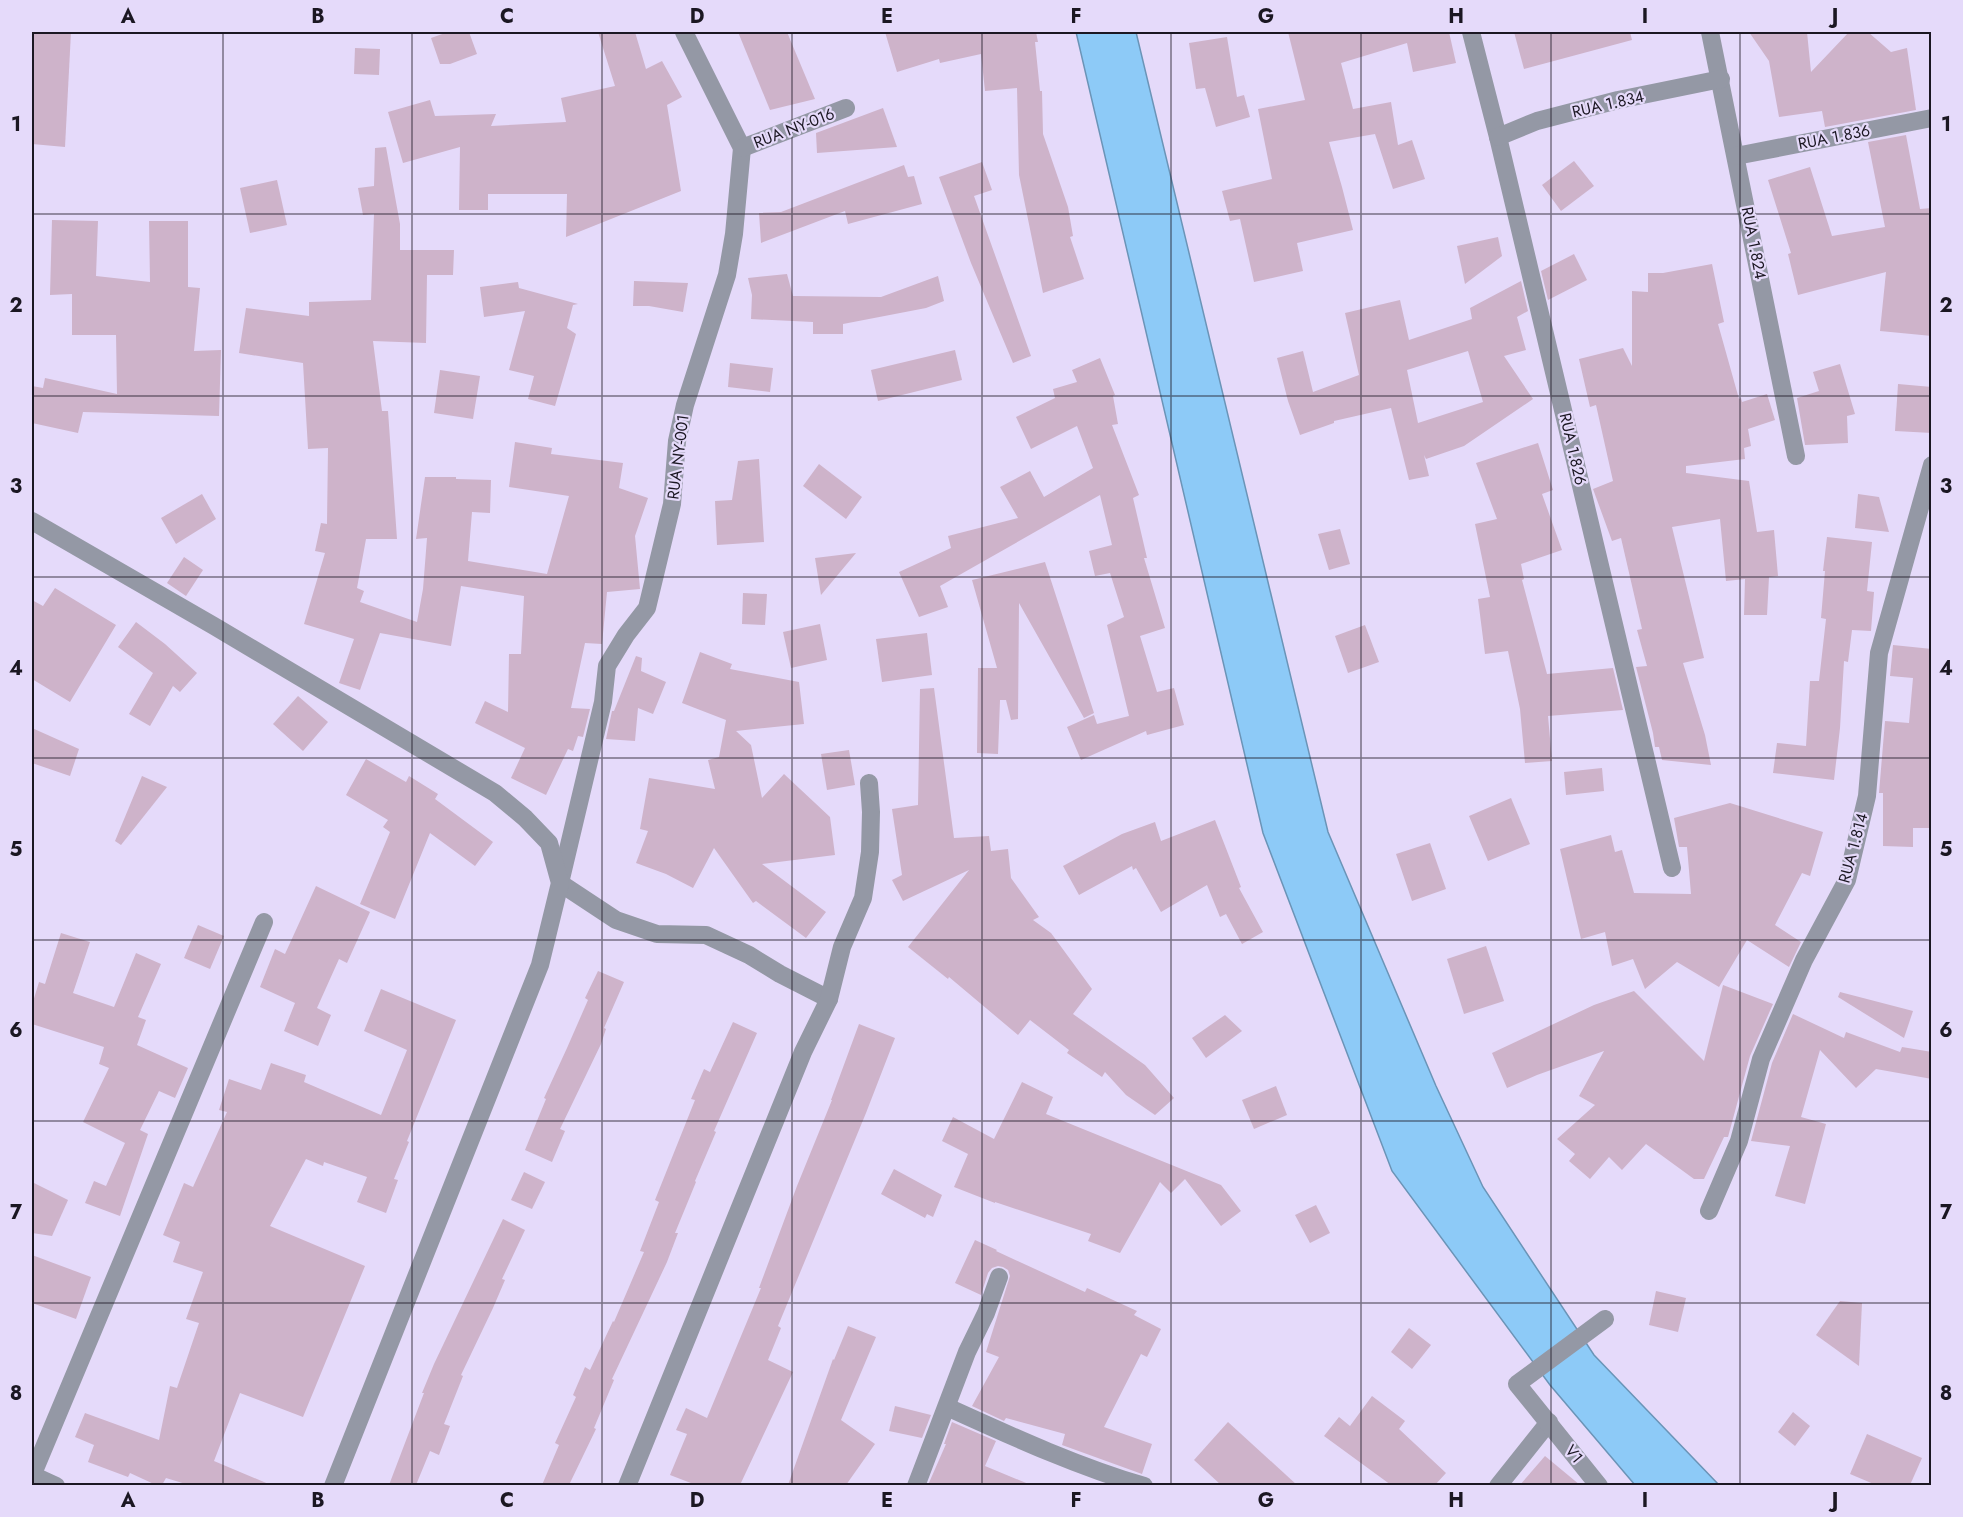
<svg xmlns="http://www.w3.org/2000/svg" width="1963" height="1517" viewBox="0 0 1963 1517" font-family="Jost,sans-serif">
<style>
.water{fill:#8dcaf7;stroke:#6b94b7;stroke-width:1.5}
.building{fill:#ceb3ca;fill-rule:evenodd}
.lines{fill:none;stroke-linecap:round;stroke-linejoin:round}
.minor{stroke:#9498a5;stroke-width:18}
.grid{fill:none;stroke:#1b1722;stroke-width:1.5;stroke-opacity:0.55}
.labels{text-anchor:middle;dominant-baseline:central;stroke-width:4.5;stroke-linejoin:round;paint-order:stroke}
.street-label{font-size:16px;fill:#1b1722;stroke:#e5dafa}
.neatline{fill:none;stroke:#1b1722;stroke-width:2}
.grid-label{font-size:20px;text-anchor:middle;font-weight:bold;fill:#1b1722}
</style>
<rect width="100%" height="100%" fill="#e5dafa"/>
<polygon class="water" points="1076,32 1136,32 1328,832 1436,1086 1483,1187 1594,1355 1719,1485 1635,1485 1550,1385 1392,1171 1263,833"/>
<g class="building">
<polygon points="32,32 71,32 65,147 32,144"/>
<polygon points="448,32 469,32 477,54 450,64 440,64 431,38"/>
<polygon points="598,32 635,32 646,69 662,61 682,97 667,105 681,191 566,237 567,194 488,194 488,210 459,210 460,147 403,163 388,112 430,100 435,116 496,114 491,126 566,122 561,98 615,86"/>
<polygon points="738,32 787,32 815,99 770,110"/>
<polygon points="885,32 1036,32 1038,42 1035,42 1040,91 1042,91 1043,134 1068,207 1073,236 1070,237 1084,279 1043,293 1019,175 1017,88 985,91 981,54 940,63 939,59 897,72"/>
<polygon points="1288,32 1449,32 1456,63 1413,72 1407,43 1341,63 1353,109 1391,102 1398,145 1412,140 1425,179 1393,189 1375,134 1329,142 1342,187 1353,230 1297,243 1303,271 1254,282 1240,219 1230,221 1222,191 1272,179 1258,109 1305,100"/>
<polygon points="1514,32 1630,32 1632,40 1524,69"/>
<polygon points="1749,32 1807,32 1811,72 1849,32 1868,32 1891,52 1907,48 1916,110 1825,127 1822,111 1779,117 1769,61"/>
<polygon points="1227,37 1237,97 1244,95 1250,117 1216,127 1205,88 1196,89 1189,43"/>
<polygon points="355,48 380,49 379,75 354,74"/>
<polygon points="883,108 897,147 817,153 816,133"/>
<polygon points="1906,135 1920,209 1932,208 1932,336 1880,331 1886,272 1798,295 1788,254 1791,253 1768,180 1810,167 1832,236 1885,227 1868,142"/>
<polygon points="386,147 400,224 400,250 454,250 453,275 427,275 426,343 373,341 382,411 388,411 397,539 366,539 357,588 364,591 360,602 417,622 423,589 427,538 416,539 425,477 456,477 456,479 491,480 490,513 472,512 468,561 547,574 569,496 509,487 515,442 552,448 551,454 623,463 619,488 648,498 635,536 640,589 607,592 602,644 585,643 571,708 590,709 583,737 578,736 573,751 568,749 546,795 511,778 525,748 475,723 485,701 508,712 509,654 521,654 524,596 461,586 451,646 380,633 360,690 339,683 354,639 304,624 325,553 315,551 321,523 327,524 328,448 308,449 303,363 239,353 246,308 309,316 309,302 371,300 374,214 363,215 358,188 374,186 375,148"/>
<polygon points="1574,161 1594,186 1561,211 1542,185"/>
<polygon points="982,162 992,190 974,196 1031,356 1013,363 971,263 939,177"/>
<polygon points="904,165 908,177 914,176 922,204 848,224 845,211 761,243 759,213 781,212"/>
<polygon points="277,180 287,225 250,233 240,188"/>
<polygon points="52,220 98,221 96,276 150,282 149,221 188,221 188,287 200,288 194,351 221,350 219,416 83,412 78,433 32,423 32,386 43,388 45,378 117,394 116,335 72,335 72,294 50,295"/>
<polygon points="1498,237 1502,256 1465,284 1457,246"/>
<polygon points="1574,254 1587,280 1548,300 1541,271"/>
<polygon points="1712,264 1724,322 1718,324 1739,399 1741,398 1742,402 1767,394 1775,420 1748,429 1751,446 1744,448 1745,459 1686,466 1686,473 1749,481 1757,532 1774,530 1778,576 1769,577 1767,615 1744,615 1745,579 1726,581 1720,519 1672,527 1704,658 1683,663 1705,735 1711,765 1662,760 1659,747 1655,747 1653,733 1636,667 1647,666 1637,630 1642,629 1621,538 1612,541 1593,489 1613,481 1596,405 1590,407 1579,359 1623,348 1632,366 1632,291 1648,292 1648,273 1663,273"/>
<polygon points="787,274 793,296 881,297 938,276 944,301 926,308 843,324 843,334 813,334 813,322 751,319 752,295 748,278"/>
<polygon points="634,281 688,283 683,312 649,306 633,306"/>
<path d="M1521 281 1528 311 1517 317 1526 350 1504 356 1533 399 1464 446 1426 459 1424 455 1429 476 1409 480 1391 408 1334 421V423L1300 435 1288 401 1277 358 1303 351 1313 392 1359 375 1345 313 1400 300 1409 340 1472 319 1470 308ZM1468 351 1483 402 1418 423 1407 370Z"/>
<polygon points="518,282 519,288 578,304 573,305 567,328 576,334 555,406 528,399 534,376 509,370 525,311 484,317 480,287"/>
<polygon points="955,350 962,380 878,401 871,370"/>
<polygon points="1100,358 1115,395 1113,396 1118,424 1112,425 1139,495 1133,498 1147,558 1144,558 1165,628 1140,636 1157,692 1174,688 1184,725 1147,735 1146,731 1081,760 1067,727 1094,715 1097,724 1129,716 1107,625 1124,617 1110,573 1095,576 1089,551 1112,545 1100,495 940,586 948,607 919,617 899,572 951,548 948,536 1018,518 1000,487 1030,471 1044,497 1093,468 1077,426 1031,449 1016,417 1055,398 1053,389 1077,382 1072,370"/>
<polygon points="730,363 773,368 770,392 728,387"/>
<polygon points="1840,364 1855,414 1847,416 1848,443 1805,445 1797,398 1819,391 1813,372"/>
<polygon points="440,370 480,376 473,419 434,413"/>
<polygon points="1898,384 1932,387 1932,433 1895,431"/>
<polygon points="1538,443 1553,490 1542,494 1562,550 1521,564 1524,579 1522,580 1547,674 1613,668 1623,710 1548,716 1552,761 1525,763 1520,709 1508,651 1485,654 1478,599 1490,597 1475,524 1497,519 1476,463"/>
<polygon points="759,459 764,542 717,545 715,501 732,500 738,461"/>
<polygon points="819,464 862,497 846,519 803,486"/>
<polygon points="202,494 216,519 176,544 161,518"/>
<polygon points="1858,494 1879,497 1889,532 1855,528"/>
<polygon points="1340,529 1350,564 1329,570 1318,534"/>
<polygon points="1827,537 1872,542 1867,591 1874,592 1871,631 1852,630 1848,662 1844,661 1840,728 1834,780 1773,773 1777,743 1806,746 1810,681 1819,681 1826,619 1821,618 1825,571 1823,571"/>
<polygon points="856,553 821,595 815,558"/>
<polygon points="184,557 203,570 186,596 167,583"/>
<polygon points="1045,562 1094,713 1084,718 1019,603 1018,719 1011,720 1006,700 1000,700 998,754 977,753 978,668 997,668 972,580"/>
<polygon points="55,588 116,625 70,702 32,679 32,600 43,606"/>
<polygon points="743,593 767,594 765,625 742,624"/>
<polygon points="136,622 165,644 197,673 180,692 173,686 150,726 129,714 153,673 118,647"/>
<polygon points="820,624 827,660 791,668 783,632"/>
<polygon points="1365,625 1379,662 1348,673 1335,636"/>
<polygon points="927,633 932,675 882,682 876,639"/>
<polygon points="1893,645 1932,649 1932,828 1913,828 1913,847 1883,846 1883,793 1879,793 1885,721 1909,723 1913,678 1890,676"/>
<polygon points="700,652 732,664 730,669 799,682 804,724 736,731 751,745 762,798 784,774 830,817 835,855 762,864 826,912 806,938 756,901 753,903 714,848 693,888 666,874 636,863 648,831 640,829 649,778 715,789 708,760 719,757 726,720 682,703"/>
<polygon points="636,656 642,658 641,671 666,682 653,714 638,708 635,741 606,739 612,711 614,711"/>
<polygon points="934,688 954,838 989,836 991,851 1008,849 1011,878 1039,917 1033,920 1051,933 1092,989 1073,1014 1145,1065 1174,1098 1155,1115 1126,1095 1105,1072 1102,1077 1067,1053 1069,1050 1030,1020 1018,1035 949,977 948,979 908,947 969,870 903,901 892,880 902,875 892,809 918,805 920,689"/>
<polygon points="298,696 328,722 303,751 273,724"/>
<polygon points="32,728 79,749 70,776 32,763"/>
<polygon points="849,750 855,785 827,790 821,754"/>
<polygon points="366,759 406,782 409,776 438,794 435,799 493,842 475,866 430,833 395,919 360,904 390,832 383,827 388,820 346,795"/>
<polygon points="1602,768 1604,791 1566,795 1564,772"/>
<polygon points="142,776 167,787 121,845 115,841"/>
<polygon points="1511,798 1530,844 1488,861 1469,816"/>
<polygon points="1730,803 1823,832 1810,876 1802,873 1775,925 1801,942 1789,967 1747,940 1719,987 1677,962 1645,989 1633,959 1612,966 1605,932 1581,939 1560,849 1611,835 1615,852 1622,850 1634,893 1691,894 1687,847 1679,847 1674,818"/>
<polygon points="1215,820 1241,887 1239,888 1263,932 1242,944 1226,914 1220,917 1207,885 1161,912 1136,868 1133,870 1132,866 1079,895 1063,866 1122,834 1155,822 1161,841"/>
<polygon points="1430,843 1446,889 1412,901 1396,854"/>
<polygon points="316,886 370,912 347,963 339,959 317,1008 331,1015 318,1046 284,1031 295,1003 260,987 275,949 285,954"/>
<polygon points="198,925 224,936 210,969 184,958"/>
<polygon points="61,933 90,942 73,993 114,1007 136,953 161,964 138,1017 146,1020 137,1045 188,1068 175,1098 159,1091 140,1130 148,1134 120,1216 85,1203 94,1181 106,1186 125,1143 83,1122 109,1068 99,1064 104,1047 32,1024 32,1005 39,982 45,984"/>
<polygon points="1486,946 1504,1001 1464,1014 1447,959"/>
<polygon points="598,971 624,982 604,1028 606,1029 601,1044 560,1129 565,1131 552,1162 525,1150 546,1099 544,1098 567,1048 588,1000 585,998"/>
<polygon points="1723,985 1773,1004 1750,1056 1728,1137 1724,1137 1704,1179 1694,1179 1646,1144 1622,1170 1609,1157 1590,1179 1569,1161 1575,1154 1557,1139 1595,1105 1579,1096 1604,1051 1537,1075 1507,1088 1492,1053 1594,1005 1634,991 1704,1061"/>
<polygon points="381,989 456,1020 407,1141 409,1142 394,1179 398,1180 386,1213 357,1202 367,1177 324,1162 323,1166 306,1159 270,1226 365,1266 303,1417 240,1393 214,1461 271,1485 189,1485 166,1478 162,1485 156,1485 130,1473 128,1477 88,1462 94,1445 75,1437 85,1413 159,1440 170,1386 177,1388 199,1323 186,1319 203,1272 173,1262 180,1242 163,1235 184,1183 193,1187 227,1112 219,1110 229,1079 261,1090 271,1063 306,1075 304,1082 381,1115 407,1050 364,1031"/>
<polygon points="1840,992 1913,1011 1904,1038 1838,997"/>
<polygon points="1793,1014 1844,1038 1846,1032 1900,1052 1902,1047 1932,1052 1932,1079 1876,1069 1856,1088 1820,1050 1801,1117 1826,1124 1805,1204 1775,1196 1790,1146 1751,1141 1772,1063"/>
<polygon points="1225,1015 1242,1031 1206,1058 1192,1038"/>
<polygon points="733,1022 757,1033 714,1131 716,1132 695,1181 696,1182 675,1233 678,1233 667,1262 612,1379 614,1380 594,1428 596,1429 569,1485 542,1485 559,1445 555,1443 576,1397 573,1395 585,1367 590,1370 613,1321 614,1322 644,1252 640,1251 659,1202 655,1200 695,1100 691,1099 704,1069 710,1072"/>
<polygon points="859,1024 895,1038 866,1113 778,1326 781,1328 768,1360 793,1372 740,1485 696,1485 670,1475 687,1434 676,1430 686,1408 707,1418 761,1288 759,1288 797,1186 832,1100 831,1100"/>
<polygon points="1022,1082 1053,1097 1046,1114 1221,1185 1241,1211 1221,1226 1185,1179 1171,1193 1160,1182 1120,1253 1088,1241 1091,1234 995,1202 995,1203 954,1187 968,1154 942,1141 953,1117 994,1139"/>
<polygon points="1276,1086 1287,1115 1254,1129 1242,1100"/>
<polygon points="894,1169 942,1195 933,1217 927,1214 925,1218 881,1194"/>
<polygon points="524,1172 545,1182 532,1209 511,1200"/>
<polygon points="32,1182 68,1200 52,1236 32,1233"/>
<polygon points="1316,1205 1330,1233 1310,1243 1295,1215"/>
<polygon points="503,1219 525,1230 502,1279 505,1280 493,1308 461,1375 463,1376 444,1424 450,1426 439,1455 430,1451 416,1485 389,1485 424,1393 422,1393 434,1364"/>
<polygon points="975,1240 997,1250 996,1251 1085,1292 1087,1288 1137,1311 1134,1315 1161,1329 1147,1357 1141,1354 1104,1427 1152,1444 1142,1474 1062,1445 1065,1434 1006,1418 1004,1421 972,1406 999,1357 986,1352 1010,1276 1008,1270 1003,1267 998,1266 992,1268 988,1273 981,1295 955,1283"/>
<polygon points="32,1255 91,1277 76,1319 32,1303"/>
<polygon points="1656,1291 1686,1298 1678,1332 1649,1325"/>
<polygon points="1840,1301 1862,1303 1859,1366 1816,1335"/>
<polygon points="848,1326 876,1337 841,1420 875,1444 846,1485 788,1485 833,1359 834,1360"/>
<polygon points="1409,1328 1431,1345 1412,1369 1391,1352"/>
<polygon points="1372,1396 1405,1421 1399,1429 1446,1473 1435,1485 1391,1485 1324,1436 1339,1417 1350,1426"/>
<polygon points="895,1406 931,1415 922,1438 889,1431"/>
<polygon points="1793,1412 1810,1426 1795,1446 1778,1432"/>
<polygon points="952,1422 996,1441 985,1466 1031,1485 928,1485 946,1444 944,1444"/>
<polygon points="1228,1422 1297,1485 1221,1485 1194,1460"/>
<polygon points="1867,1434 1922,1458 1910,1485 1876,1485 1850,1474"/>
<polygon points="1545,1456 1580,1485 1520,1485"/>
</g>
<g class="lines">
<g class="minor">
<polyline points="684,32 742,148 734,234 727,275 685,405 677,441 672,504 647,608 626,635 607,666 603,702 560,883 616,920 657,934 706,935 749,955 780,974 829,999"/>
<polyline points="1471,32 1498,137 1672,868"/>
<polyline points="1710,32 1796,456"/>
<polyline points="1498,137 1537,121 1618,100 1721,79"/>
<polyline points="742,148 846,108"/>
<polyline points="1736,156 1932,118"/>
<polyline points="32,521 214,626 495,793 525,818 549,843 560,883 540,965 333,1486"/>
<polyline points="1709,1211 1739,1141 1761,1059 1804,960 1847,880 1867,796 1879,653 1932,465"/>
<path d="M947 1407C1011 1436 1076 1466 1144 1486"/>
<polyline points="32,1475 56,1486"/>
<polyline points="32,1476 264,922"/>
<polyline points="627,1486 803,1052 829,999 842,947 863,898 870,852 871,812 869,783"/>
<polyline points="916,1486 967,1352 986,1313 999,1277"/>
<polyline points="1498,1486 1549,1422"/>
<polyline points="1599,1486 1517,1384 1605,1319"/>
</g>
</g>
<path class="grid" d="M223 32V1486M412 32V1486M602 32V1486M792 32V1486M982 32V1486M1171 32V1486M1361 32V1486M1551 32V1486M1740 32V1486M32 214H1932M32 396H1932M32 577H1932M32 758H1932M32 940H1932M32 1121H1932M32 1303H1932"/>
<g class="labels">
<g class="street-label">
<text transform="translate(1608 104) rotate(-13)">RUA 1.834</text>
<text transform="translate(794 128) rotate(-21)">RUA NY-016</text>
<text transform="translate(1834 137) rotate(-11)">RUA 1.836</text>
<text transform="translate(1754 243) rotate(79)">RUA 1.824</text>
<text transform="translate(1573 449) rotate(77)">RUA 1.826</text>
<text transform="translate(678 457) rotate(-83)">RUA NY-001</text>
<text transform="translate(1853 848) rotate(-75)">RUA 1.814</text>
<text transform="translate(1574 1454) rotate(51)">V1</text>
</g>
</g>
<rect width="1963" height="1517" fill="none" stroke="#e5dafa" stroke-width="66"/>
<rect x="33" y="33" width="1897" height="1451" class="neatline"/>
<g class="grid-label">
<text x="128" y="23">A</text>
<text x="318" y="23">B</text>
<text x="507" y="23">C</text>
<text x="697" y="23">D</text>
<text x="887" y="23">E</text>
<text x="1076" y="23">F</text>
<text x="1266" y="23">G</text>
<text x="1456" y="23">H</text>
<text x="1645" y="23">I</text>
<text x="1835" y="23">J</text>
<text x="16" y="131">1</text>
<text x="1946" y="131">1</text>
<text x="16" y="312">2</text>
<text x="1946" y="312">2</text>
<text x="16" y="493">3</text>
<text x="1946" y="493">3</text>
<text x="16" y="675">4</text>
<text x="1946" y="675">4</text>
<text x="16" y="856">5</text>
<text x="1946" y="856">5</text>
<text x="16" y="1037">6</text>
<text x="1946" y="1037">6</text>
<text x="16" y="1219">7</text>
<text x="1946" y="1219">7</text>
<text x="16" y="1400">8</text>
<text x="1946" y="1400">8</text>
<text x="128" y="1507">A</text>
<text x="318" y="1507">B</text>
<text x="507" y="1507">C</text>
<text x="697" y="1507">D</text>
<text x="887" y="1507">E</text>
<text x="1076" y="1507">F</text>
<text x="1266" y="1507">G</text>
<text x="1456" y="1507">H</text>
<text x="1645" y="1507">I</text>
<text x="1835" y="1507">J</text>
</g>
</svg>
